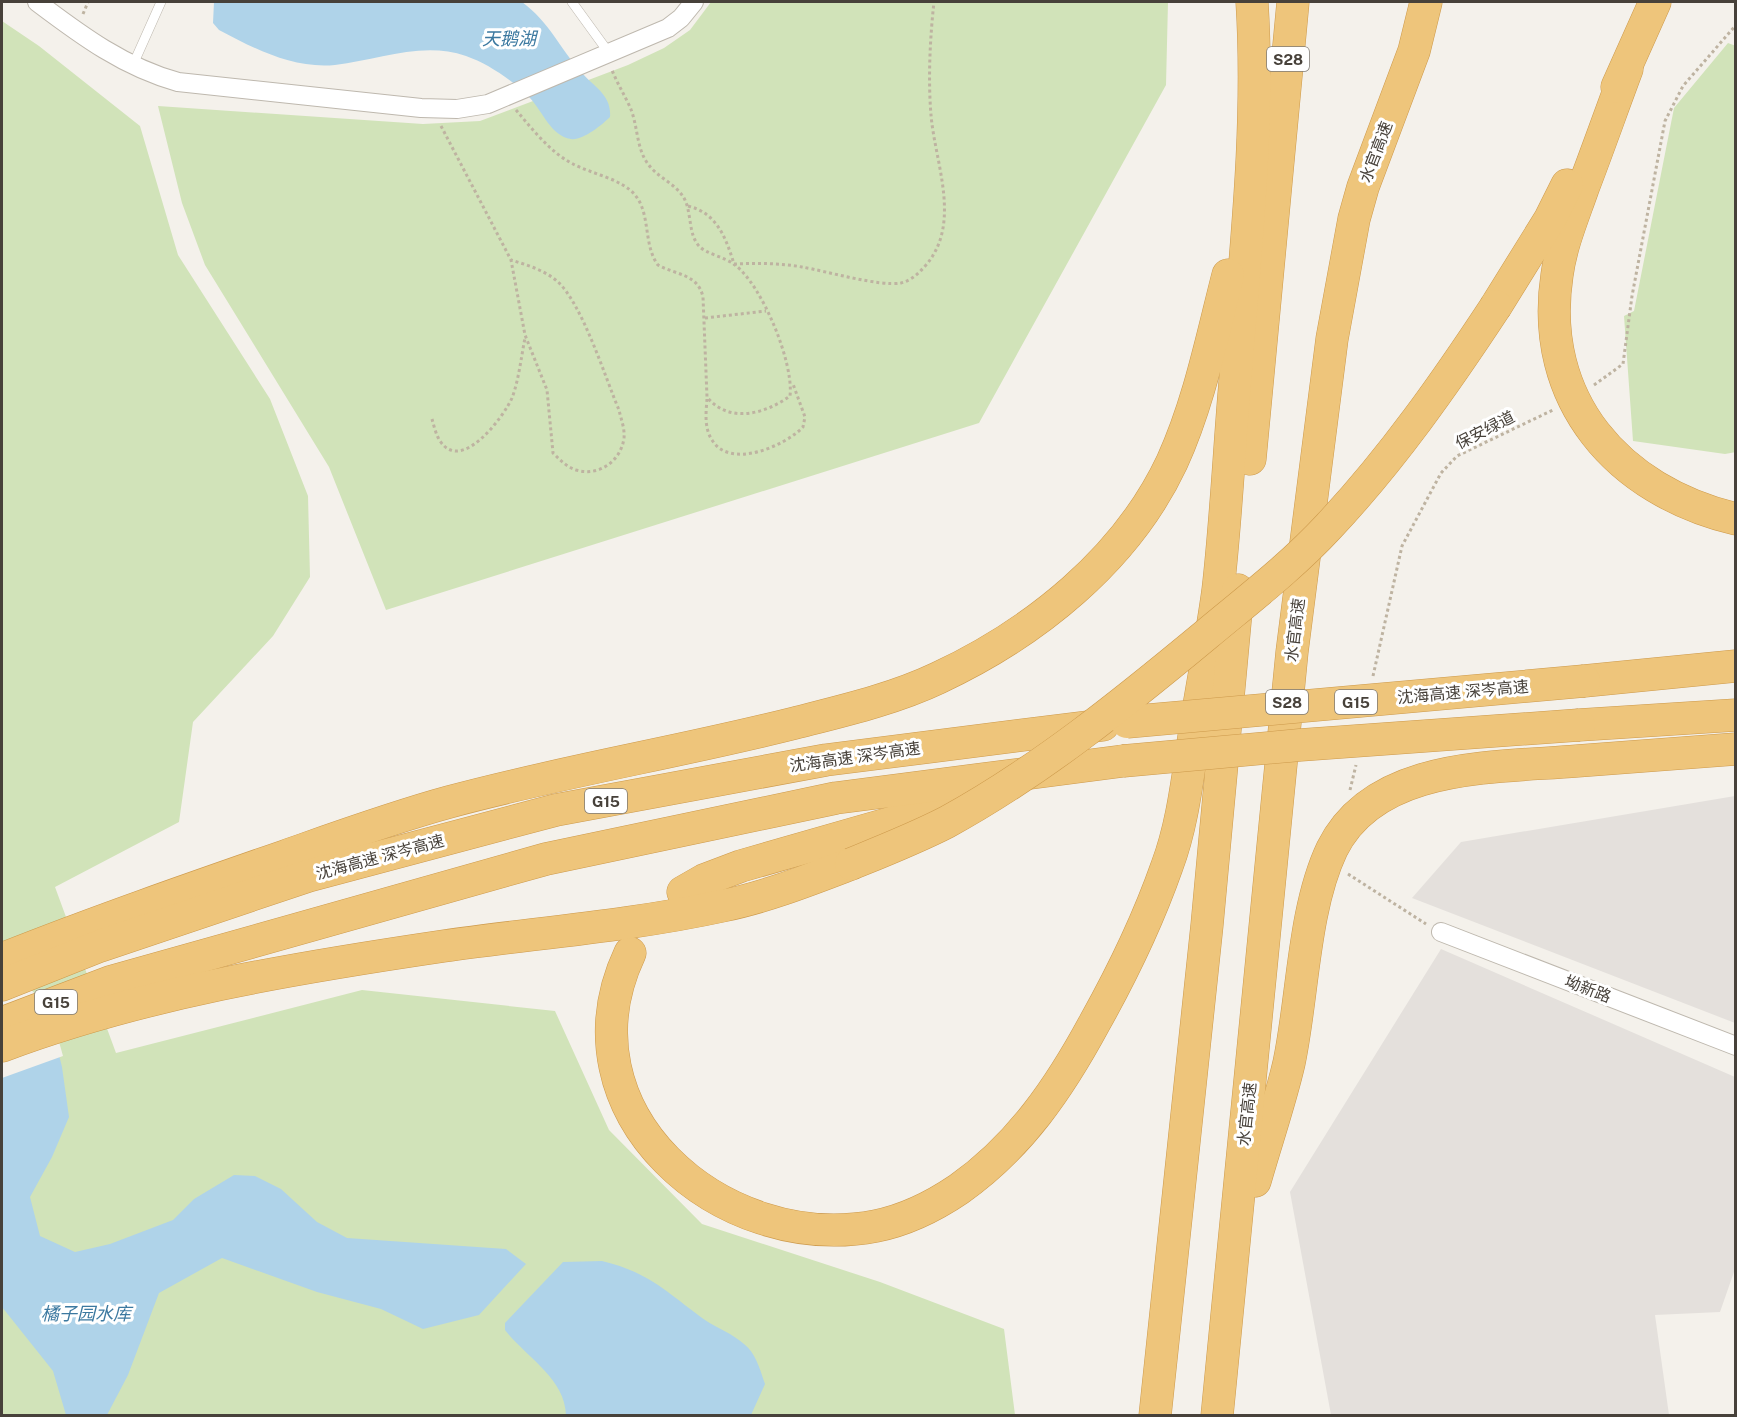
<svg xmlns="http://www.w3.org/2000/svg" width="1737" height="1417" viewBox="0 0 1737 1417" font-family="'Public Sans','Noto Sans SC',sans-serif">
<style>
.industrial{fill:#e4e0dc}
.green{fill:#d1e3b9}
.water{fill:#afd3e9}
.pier{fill:#f4f1eb}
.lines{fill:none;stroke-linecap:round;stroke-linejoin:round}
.service-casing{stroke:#beb8ae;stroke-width:10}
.minor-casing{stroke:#beb8ae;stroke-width:20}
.motorway-casing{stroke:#cd9a4c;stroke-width:33}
.path{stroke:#beb3a1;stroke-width:3;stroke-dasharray:3 3;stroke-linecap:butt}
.service{stroke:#fff;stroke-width:9}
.minor{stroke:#fff;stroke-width:18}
.motorway{stroke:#eec57b;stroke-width:32}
.motorway-bridge-casing{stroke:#cd9a4c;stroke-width:33;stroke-linecap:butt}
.motorway-bridge{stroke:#eec57b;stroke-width:32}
.labels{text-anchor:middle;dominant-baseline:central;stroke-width:6;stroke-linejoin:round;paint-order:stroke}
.shield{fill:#fff;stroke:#7e7a75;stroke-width:1.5}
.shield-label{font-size:15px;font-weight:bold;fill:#47413a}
.street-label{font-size:16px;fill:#47413a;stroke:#fff}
.water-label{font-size:18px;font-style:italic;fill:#3c79a0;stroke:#fff}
</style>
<rect width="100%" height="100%" fill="#f4f1eb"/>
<g class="industrial">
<polygon points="1735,796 1735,1023 1412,898 1461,842"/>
<polygon points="1441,949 1735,1077 1735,1269 1720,1312 1655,1315 1669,1415 1331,1415 1290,1192"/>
</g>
<g class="green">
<polygon points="711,2 1168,2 1166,85 979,423 386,610 329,467 205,265 182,203 158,106 423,124 480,121 628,65 664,48 690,30"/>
<polygon points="2,21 39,46 140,126 178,255 270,399 308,496 310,577 273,636 193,722 179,822 55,887 116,1053 362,990 555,1011 609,1130 702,1224 880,1282 1004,1329 1015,1415 2,1415"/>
<polygon points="1728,43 1736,46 1736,452 1725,454 1633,441 1624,316 1634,311 1674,108"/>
</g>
<g class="water">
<path d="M214 2H522C550 23 559 47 581 72 594 87 612 95 610 117 602 125 582 141 571 139 551 136 543 112 530 98 513 81 489 64 466 56 422 41 379 60 335 65 293 69 255 49 219 30L213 23Z"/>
<polygon points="2,968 49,1015 62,1067 69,1117 52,1157 30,1197 40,1236 75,1252 110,1244 173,1220 194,1199 234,1175 255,1176 281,1189 317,1222 347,1238 506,1249 526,1264 479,1315 423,1329 381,1309 317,1292 222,1258 159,1293 128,1375 107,1415 66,1415 53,1371 2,1307"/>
<path d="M602 1261C651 1273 666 1292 705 1320 717 1328 733 1334 744 1344 756 1353 760 1370 765 1384L751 1415H566C565 1378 526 1357 505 1330V1323L563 1262Z"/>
</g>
<polygon class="pier" points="2,965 29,987 51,1013 63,1056 2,1078"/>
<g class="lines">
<defs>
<g id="service">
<polyline points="572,2 609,53"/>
<polyline points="132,67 161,2"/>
</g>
<g id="minor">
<path d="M37 2C82 36 124 67 178 82L421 108 457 109 488 104 668 28 681 18 694 2"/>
<polyline points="1441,932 1736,1046"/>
</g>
<g id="motorway">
<path d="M1627 69C1612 109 1598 149 1583 188 1573 217 1561 245 1557 275 1538 400 1618 491 1736 519"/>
<polyline points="1617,87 1655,2"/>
<polyline points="1496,306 1550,219 1567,185"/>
<polyline points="1250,459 1293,2"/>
<polyline points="1584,681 1736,666"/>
<polyline points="1579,725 1736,715"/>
<polyline points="683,892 704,880 741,866 978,798"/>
<path d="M630 953C555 1112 722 1256 876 1226 906 1220 934 1206 959 1189 1020 1146 1060 1087 1095 1022 1123 972 1148 920 1167 866 1184 821 1188 771 1196 724 1203 679 1212 635 1218 590 1226 521 1229 451 1235 382 1245 255 1260 128 1252 2"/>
<path d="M2 959C95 922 190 889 285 856 339 837 394 817 449 802 563 771 680 752 795 723 842 711 894 699 938 678 1034 633 1126 560 1172 462 1199 403 1212 337 1228 275"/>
<polyline points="2,985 100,946 308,876 556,810 826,760 1103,725"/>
<polyline points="2,1023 110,982 546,859 836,798 1123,761"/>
<path d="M2 1046C143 993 295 968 444 946 536 933 630 926 722 906 766 897 809 880 851 864"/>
<path d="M1255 1181C1266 1142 1280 1102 1289 1063 1303 997 1303 910 1332 849 1375 762 1495 768 1577 761 1630 757 1683 753 1736 749"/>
<polyline points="1155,1416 1207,925 1238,590"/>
<polyline points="1217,1416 1292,652 1332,339 1354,219 1363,187 1414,51 1426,2"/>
</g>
</defs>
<use href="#service" class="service-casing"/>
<use href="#minor" class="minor-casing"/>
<use href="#motorway" class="motorway-casing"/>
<g class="path">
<polyline points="83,14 88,2"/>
<path d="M516 110C533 130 550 152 573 164 592 174 622 179 635 195 651 214 643 245 658 265 676 275 698 274 703 297L707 397C729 424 765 414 790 396 794 363 762 285 735 265 725 257 706 254 699 246 688 234 692 213 684 198 676 184 657 177 648 164 636 148 638 125 630 107 624 94 617 83 612 70"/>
<path d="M441 126 511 260C527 265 544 270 557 281 582 303 605 377 619 410 621 419 625 429 624 438 621 461 599 477 576 470 567 467 560 460 553 453L547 390 525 335 511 260"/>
<path d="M688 206C717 213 726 238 734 264 757 263 780 263 802 267 826 271 880 287 901 283 912 280 919 273 926 265 962 223 935 163 931 115 928 79 930 38 934 2"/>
<polyline points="705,318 766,311"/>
<polyline points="1594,385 1623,364 1632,296 1665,121 1683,86 1736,25"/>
<path d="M707 399C706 412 704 428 712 440 730 470 785 446 803 427L805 417 793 384"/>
<path d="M432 419C434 426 436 435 440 441 462 474 504 416 512 398 519 379 521 358 525 338"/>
<polyline points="1373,676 1402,546 1441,473 1457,456 1555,409"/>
<polyline points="1350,790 1356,765"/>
<polyline points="1348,874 1426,924"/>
</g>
<use href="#service" class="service"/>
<use href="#minor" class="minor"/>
<use href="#motorway" class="motorway"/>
<defs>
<g id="motorway-bridge">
<polyline points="1127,722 1584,681"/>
<polyline points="1123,761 1300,745 1579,725"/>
<path d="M851 864C883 851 916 838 947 822 1040 771 1125 702 1207 634 1249 599 1292 566 1329 526 1392 459 1446 382 1496 306"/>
</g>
</defs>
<use href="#motorway-bridge" class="motorway-bridge-casing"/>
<use href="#motorway-bridge" class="motorway-bridge"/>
</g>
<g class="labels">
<g class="shield">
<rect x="1267" y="47" width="42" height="24" rx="4.5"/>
<rect x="1266" y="690" width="42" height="24" rx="4.5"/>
<rect x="1335" y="690" width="42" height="24" rx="4.5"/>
<rect x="585" y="789" width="42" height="24" rx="4.5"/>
<rect x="35" y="990" width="42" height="24" rx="4.5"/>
</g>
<g class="shield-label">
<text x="1288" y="59">S28</text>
<text x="1287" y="702">S28</text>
<text x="1356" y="702">G15</text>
<text x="606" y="801">G15</text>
<text x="56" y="1002">G15</text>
</g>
<g class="street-label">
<text transform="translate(1376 152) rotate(-69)">水官高速</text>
<text transform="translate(1485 430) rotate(-27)">保安绿道</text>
<text transform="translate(1295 630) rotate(-83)">水官高速</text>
<text transform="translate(1463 692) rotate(-5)">沈海高速 深岑高速</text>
<text transform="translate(855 757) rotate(-8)">沈海高速 深岑高速</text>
<text transform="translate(380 857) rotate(-15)">沈海高速 深岑高速</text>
<text transform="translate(1588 989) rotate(21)">坳新路</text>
<text transform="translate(1247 1114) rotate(-84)">水官高速</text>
</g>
<g class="water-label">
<text x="509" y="38">天鹅湖</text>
<text x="86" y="1313">橘子园水库</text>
</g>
</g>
<rect width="1737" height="1417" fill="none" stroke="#47413a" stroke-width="6"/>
</svg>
